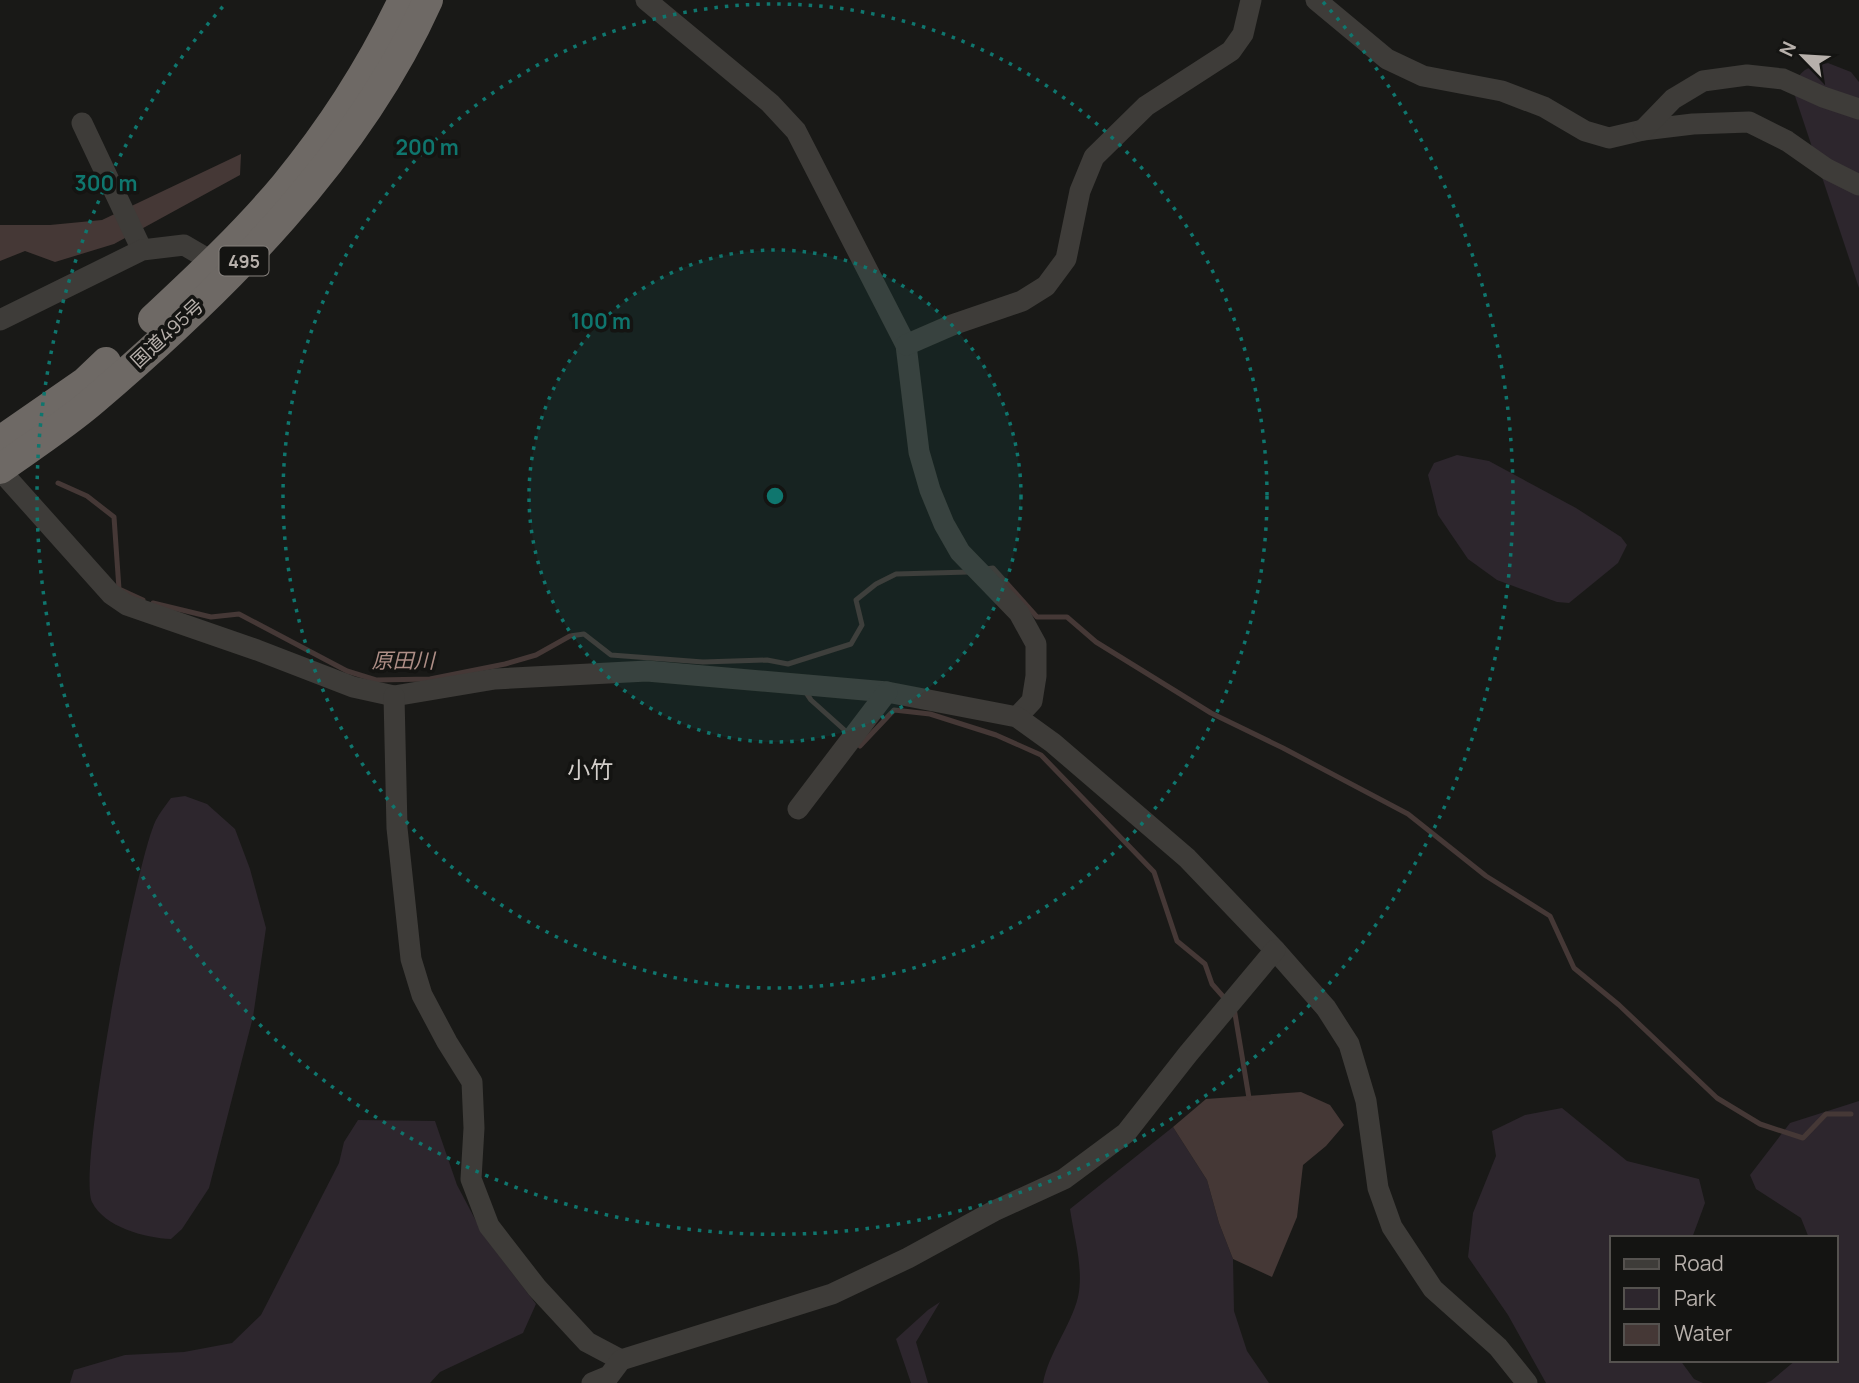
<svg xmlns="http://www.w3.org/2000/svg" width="1859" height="1383" viewBox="0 0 1859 1383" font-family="Manrope,'Noto Sans JP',sans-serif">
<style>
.green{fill:#2d262d}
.water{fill:#453836}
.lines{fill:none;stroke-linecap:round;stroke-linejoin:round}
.stream{stroke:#453836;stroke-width:5}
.minor{stroke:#3e3c39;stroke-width:21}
.highway{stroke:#6e6965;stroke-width:30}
.ring{fill:none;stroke:#0f766e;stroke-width:3.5;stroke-dasharray:3.5 7}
.labels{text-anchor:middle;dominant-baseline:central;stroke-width:7;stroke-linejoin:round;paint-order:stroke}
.shield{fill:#141412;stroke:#86817d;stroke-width:2}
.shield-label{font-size:18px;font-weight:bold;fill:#b7b0ab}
.street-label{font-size:19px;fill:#b7b0ab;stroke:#141412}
.water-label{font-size:21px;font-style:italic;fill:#ae8e86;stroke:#141412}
.quarter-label{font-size:23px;fill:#d4cfcb;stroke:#141412}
.centre{fill:#0f766e;stroke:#141412;stroke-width:3.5}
.ring-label{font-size:21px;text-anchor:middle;font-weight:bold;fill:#0f766e;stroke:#141412;stroke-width:7;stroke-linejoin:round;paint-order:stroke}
</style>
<rect width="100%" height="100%" fill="#191917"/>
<g class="green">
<path d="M1828 63 1851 72 1859 82V288L1795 96C1796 70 1804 68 1828 63Z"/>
<polygon points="1457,455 1489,461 1576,508 1621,537 1627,545 1618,563 1569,603 1557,602 1497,580 1468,559 1438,515 1428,475 1434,463"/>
<path d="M185 796 207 804 235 829 250 869 266 928 253 1017 209 1188 182 1229 171 1239C145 1238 104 1227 92 1202 77 1170 136 860 156 820 160 812 166 805 171 798Z"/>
<polygon points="1859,1101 1859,1383 1765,1383 1771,1381 1796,1360 1836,1360 1836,1238 1809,1238 1801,1218 1756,1189 1750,1175 1790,1123"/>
<polygon points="1562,1108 1627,1161 1699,1179 1705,1203 1692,1238 1612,1238 1612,1360 1680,1360 1694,1379 1703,1383 1546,1383 1508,1315 1468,1257 1473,1213 1496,1156 1492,1131 1525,1115"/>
<polygon points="358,1120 435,1121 457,1185 484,1236 536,1304 523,1333 440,1372 430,1383 70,1383 74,1370 125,1355 184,1352 232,1343 261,1315 339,1163 344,1142"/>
<path d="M1173 1127 1207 1180 1219 1223 1233 1259 1234 1311 1247 1351 1269 1383H1043C1049 1352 1071 1326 1078 1297 1084 1269 1074 1237 1070 1209Z"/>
<polygon points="940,1302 916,1342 928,1383 911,1383 896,1339 928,1310"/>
</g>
<g class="water">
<polygon points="241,154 240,175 114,244 55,262 25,251 0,261 0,225 50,225 102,220"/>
<polygon points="1301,1092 1330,1105 1344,1125 1326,1146 1303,1165 1297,1217 1272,1277 1233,1259 1219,1223 1207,1180 1173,1127 1206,1099"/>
</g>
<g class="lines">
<g class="stream">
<polyline points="58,483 87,496 114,517 119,589 143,600"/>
<polyline points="986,569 993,568 1037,617 1067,617 1096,642 1211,713 1283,748 1408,814 1486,876 1550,916 1574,968 1619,1005 1717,1098 1760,1124 1803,1138 1826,1114 1851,1114"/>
<polyline points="153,603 211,617 239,614 347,671 376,680 430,679 505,664 536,655 570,636 584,634 611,655 703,662 767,660 788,664 851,644 862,625 856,600 876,584 896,574 969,572"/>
<polyline points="805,691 811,700 850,735"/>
<polyline points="857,742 860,746 894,710 930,714 996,735 1041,755 1154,872 1177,941 1205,964 1212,984 1227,1001"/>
<polyline points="1234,1008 1249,1098"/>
</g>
<g class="minor">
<polyline points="646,0 770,103 796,131 906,345 919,452 930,490 944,524 960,552 1019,613 1036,644 1036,676 1032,701 1017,717"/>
<polyline points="1316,0 1387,59 1423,76 1502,91 1544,107 1585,131 1609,138 1643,130 1693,124 1749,122 1787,141 1827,169 1859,185"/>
<polyline points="82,123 142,250"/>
<polyline points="1643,130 1673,99 1703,81 1747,75 1783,79 1823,97 1859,109"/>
<polyline points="0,320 142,250 184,245 225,269"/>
<polyline points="906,345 952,325 1022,301 1046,286 1066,259 1080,191 1094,157 1146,106 1231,51 1243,34 1251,0"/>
<polyline points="0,470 111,594 127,605 257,650 353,687 394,696 495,679 647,671 887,692 1017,717 1053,743 1187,858 1275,950 1326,1008 1349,1044 1366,1101 1378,1188 1392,1227 1433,1289 1498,1347 1527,1383"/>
<polyline points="394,696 397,828 411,959 422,995 447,1042 472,1082 474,1128 471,1179 489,1226 537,1288 587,1342 621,1360"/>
<polyline points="798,809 887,692"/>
<polyline points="592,1383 609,1376 621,1360 832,1294 908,1258 994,1211 1064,1179 1126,1133 1188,1054 1275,950"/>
</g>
<g class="highway">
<path d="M153 319C199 276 245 233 285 185 331 129 372 65 403 0"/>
<polyline points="0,441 85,382 106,362"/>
<path d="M0 469C31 447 65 425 94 400 224 289 357 158 428 0"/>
</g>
</g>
<circle cx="775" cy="496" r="246" fill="#0f766e" fill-opacity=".12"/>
<g class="ring">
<circle cx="775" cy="496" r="246"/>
<circle cx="775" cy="496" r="492"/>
<path d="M1323 2A738 738 0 1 1 227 2"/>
</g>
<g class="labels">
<rect class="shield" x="219.5" y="246.5" width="49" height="29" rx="5"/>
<g class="shield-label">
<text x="244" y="261">495</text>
</g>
<g class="street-label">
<text transform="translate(167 333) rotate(-43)">国道495号</text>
</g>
<g class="water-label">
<text x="403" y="660">原田川</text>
</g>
<g class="quarter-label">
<text x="590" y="769">小竹</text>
</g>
</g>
<circle cx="775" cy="496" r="10" class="centre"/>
<g class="ring-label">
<text x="427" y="155">200 m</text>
<text x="106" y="191">300 m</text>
<text x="601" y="329">100 m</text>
</g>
<rect x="1610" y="1236" width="228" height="126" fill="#141412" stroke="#55524f" stroke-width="2"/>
<rect x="1624" y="1259" width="35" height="10" fill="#3e3c39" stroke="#55524f" stroke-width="2"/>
<text x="1674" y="1271" font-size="21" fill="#b7b0ab">Road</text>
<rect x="1624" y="1288" width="35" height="21" fill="#2d262d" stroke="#55524f" stroke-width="2"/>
<text x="1674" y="1306" font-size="21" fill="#b7b0ab">Park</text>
<rect x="1624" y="1324" width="35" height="21" fill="#453836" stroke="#55524f" stroke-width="2"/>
<text x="1674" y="1341" font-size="21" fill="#b7b0ab">Water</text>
<g transform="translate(1803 56) rotate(295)" stroke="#141412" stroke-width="5" paint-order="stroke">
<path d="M0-5L12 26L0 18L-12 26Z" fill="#b7b0ab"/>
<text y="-10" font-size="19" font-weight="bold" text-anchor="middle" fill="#b7b0ab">N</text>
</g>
</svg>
